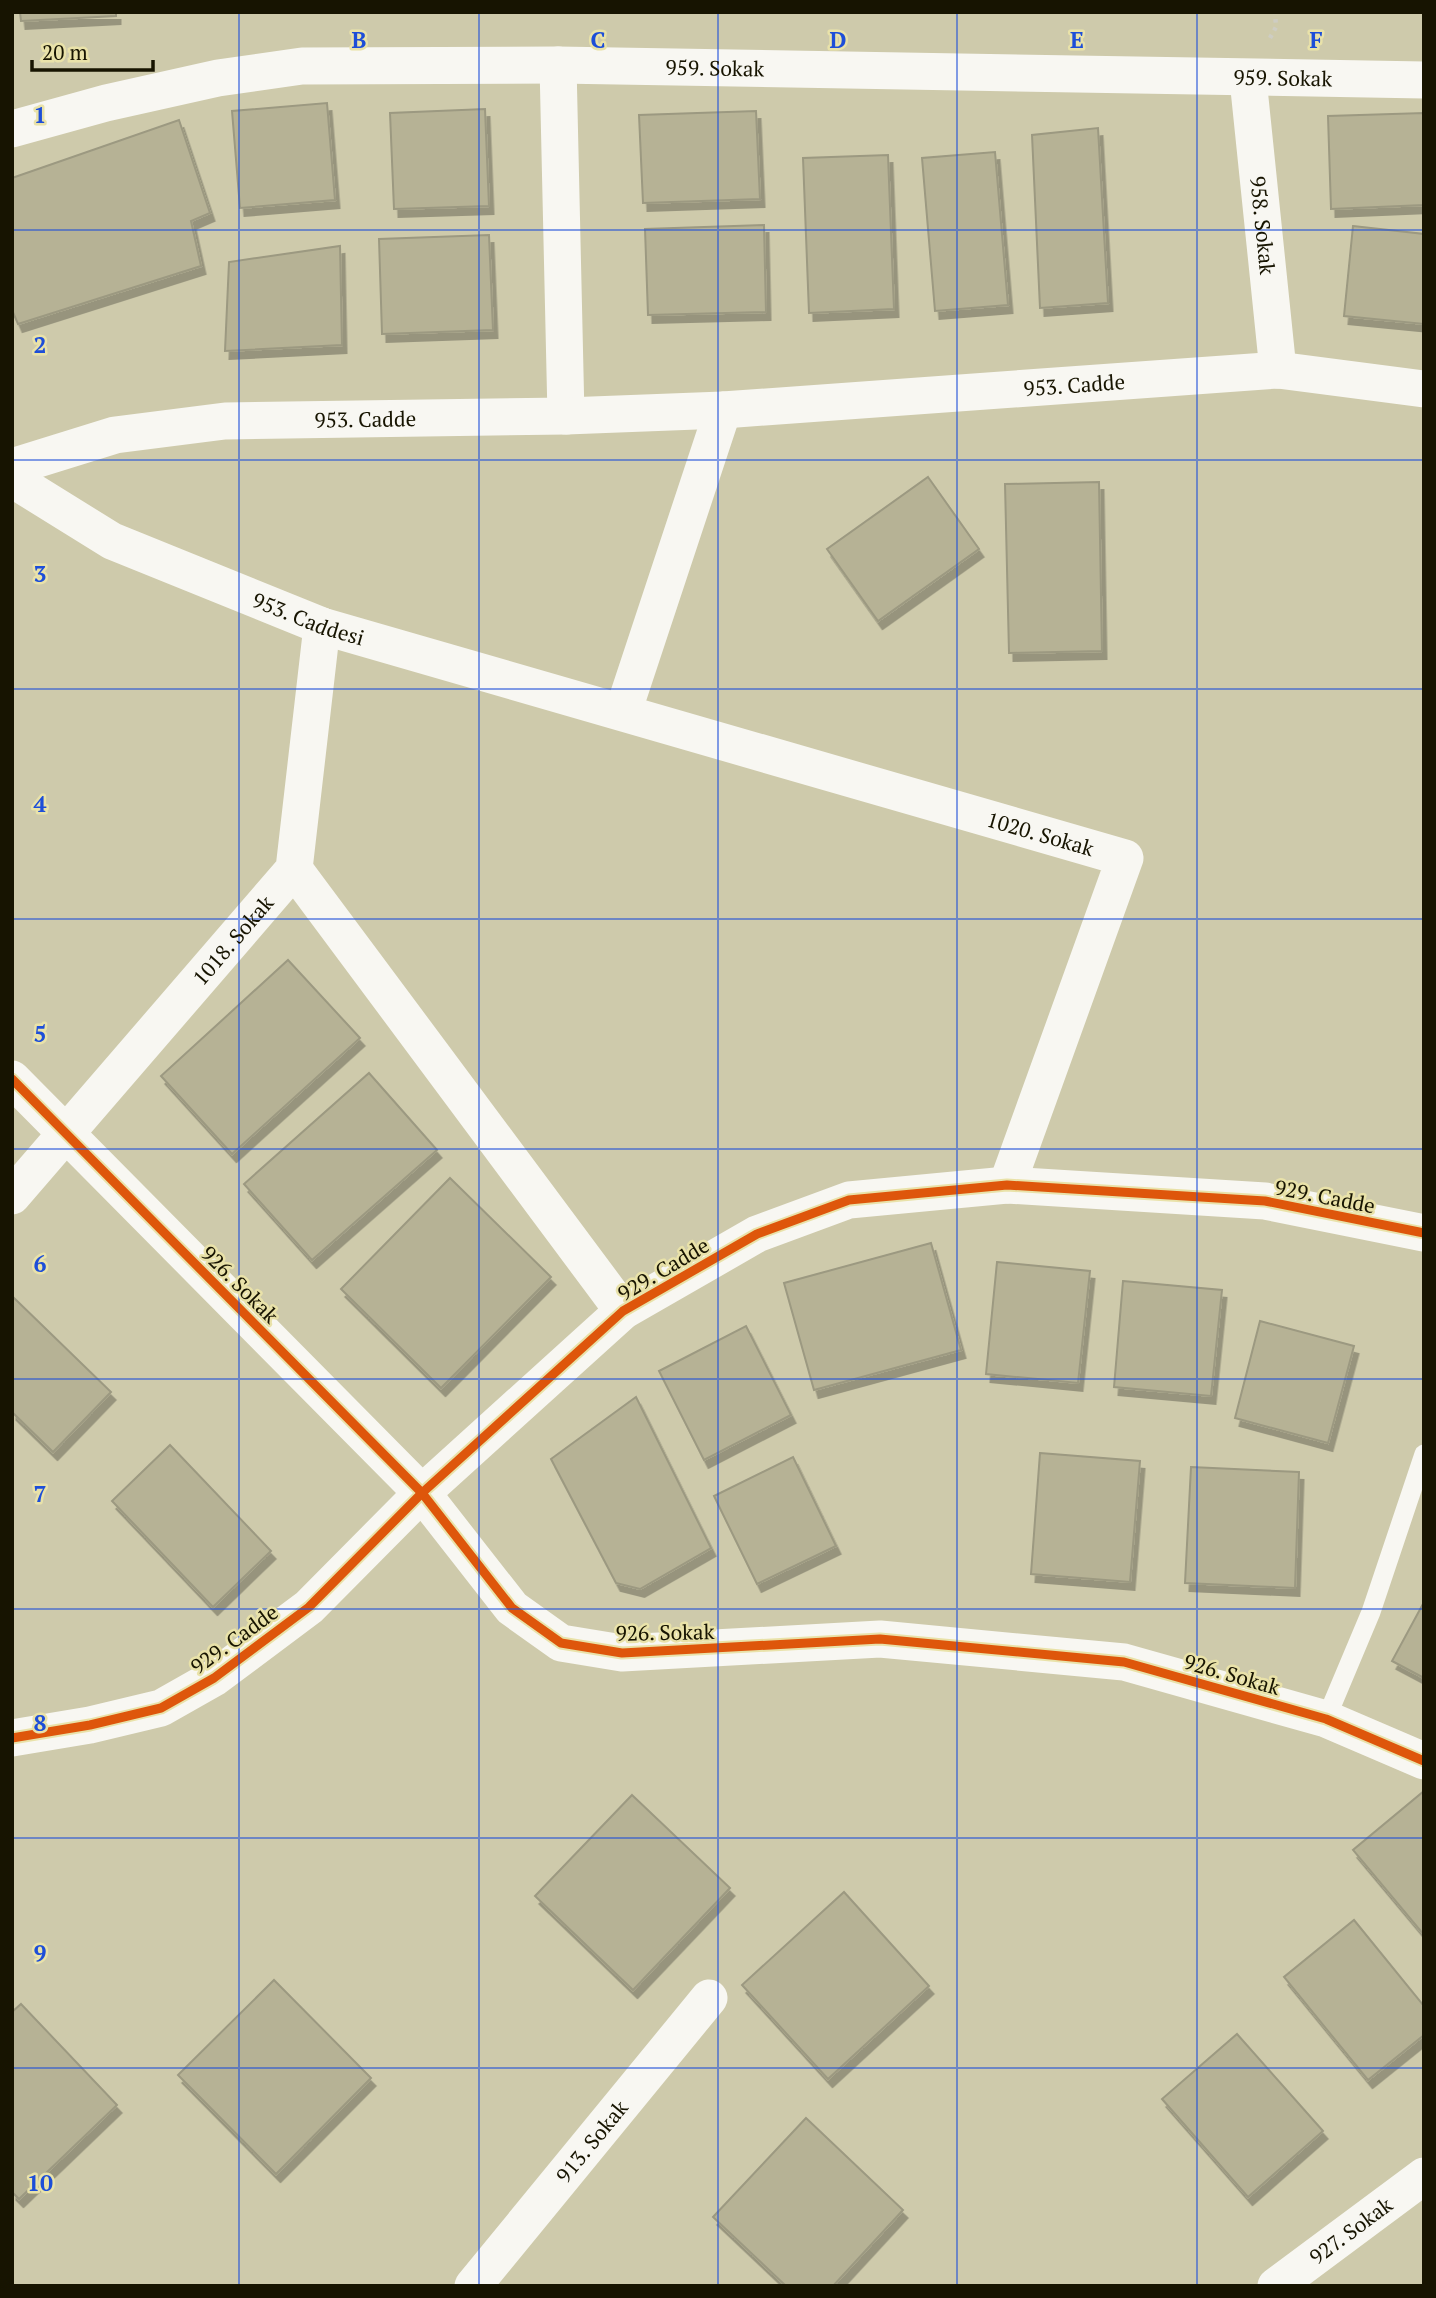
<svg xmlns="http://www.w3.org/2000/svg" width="1436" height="2298" viewBox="0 0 1436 2298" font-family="'PT Serif',serif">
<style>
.building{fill:#b6b295;stroke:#9c9981;stroke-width:2;filter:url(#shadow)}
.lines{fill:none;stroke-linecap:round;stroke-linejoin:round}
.path{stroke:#cecdc3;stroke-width:4.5;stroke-dasharray:3.5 5;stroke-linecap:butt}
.lane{stroke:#f8f7f2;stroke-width:19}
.street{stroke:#f8f7f2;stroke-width:37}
.cycleway-casing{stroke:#e9e2a9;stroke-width:13}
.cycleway{stroke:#de560b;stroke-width:9}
.grid{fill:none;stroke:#1d4ed8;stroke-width:2;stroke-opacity:0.55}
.labels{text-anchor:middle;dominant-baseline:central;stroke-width:5;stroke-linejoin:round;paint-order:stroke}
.street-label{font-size:21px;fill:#171401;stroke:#e9e2a9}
.grid-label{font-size:23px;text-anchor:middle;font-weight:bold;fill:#1d4ed8;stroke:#e9e2a9;stroke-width:5;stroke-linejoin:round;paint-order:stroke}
</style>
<defs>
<filter id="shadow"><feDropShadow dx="4.5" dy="8" stdDeviation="0" flood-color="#0004"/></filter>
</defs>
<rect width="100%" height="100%" fill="#cecaab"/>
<g class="building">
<polygon points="20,12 116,12 116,16 21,21"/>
<polygon points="327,103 335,200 240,208 232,111"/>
<polygon points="485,109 489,206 394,209 390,113"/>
<polygon points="756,111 760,199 643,203 639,115"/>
<polygon points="1424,113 1424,205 1331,209 1328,116"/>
<polygon points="179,120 210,213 191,221 201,266 18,324 12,310 12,178"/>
<polygon points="1098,128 1108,303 1040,308 1032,135"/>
<polygon points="995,152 1008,305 935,311 922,158"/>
<polygon points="888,155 894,309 809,313 803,158"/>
<polygon points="764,225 766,312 648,315 645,229"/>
<polygon points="1353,226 1424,234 1424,324 1344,316"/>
<polygon points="489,235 493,330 382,334 379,239"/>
<polygon points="340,246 342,345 225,351 229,262"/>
<polygon points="928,477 979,549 878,621 827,549"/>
<polygon points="1099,482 1102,651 1009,653 1005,484"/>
<polygon points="288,960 360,1038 232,1154 161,1076"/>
<polygon points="369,1073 437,1150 312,1260 244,1184"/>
<polygon points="450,1178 551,1277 441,1388 341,1289"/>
<polygon points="931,1243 961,1350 814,1390 784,1283"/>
<polygon points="997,1262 1090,1271 1078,1383 986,1374"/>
<polygon points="1123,1281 1222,1290 1211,1396 1114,1387"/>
<polygon points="12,1296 111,1392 53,1452 12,1412"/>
<polygon points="1260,1321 1354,1346 1328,1443 1235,1418"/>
<polygon points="746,1326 791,1415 704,1460 659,1371"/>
<polygon points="636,1397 711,1548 640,1589 616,1583 551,1459"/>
<polygon points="170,1445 271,1551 213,1607 112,1501"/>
<polygon points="1040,1453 1140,1461 1130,1582 1031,1574"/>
<polygon points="793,1457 836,1546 757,1584 714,1496"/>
<polygon points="1191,1467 1299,1472 1295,1588 1185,1583"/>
<polygon points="1424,1602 1424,1678 1392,1661"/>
<polygon points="1424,1791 1424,1935 1353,1850"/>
<polygon points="632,1795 730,1888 633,1990 535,1896"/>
<polygon points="844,1892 929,1986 828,2079 742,1985"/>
<polygon points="1354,1920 1424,2006 1424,2035 1368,2080 1284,1977"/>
<polygon points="274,1980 371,2078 276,2174 178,2075"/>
<polygon points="21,2004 117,2105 19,2199 12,2192 12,2012"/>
<polygon points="1237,2034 1323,2131 1248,2197 1162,2099"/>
<polygon points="806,2118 903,2210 833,2286 786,2286 713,2217"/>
</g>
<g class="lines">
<polyline class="path" points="1270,38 1276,27 1275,12"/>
<polyline class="lane" points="1326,1719 1371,1612 1424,1454"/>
<g class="street">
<polyline points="558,65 566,416"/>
<path id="s1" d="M1248 79 1278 370"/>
<path id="s2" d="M12 129 106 103 218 78 302 66 558 65 1424 80"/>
<path id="s3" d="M12 467 115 435 225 421 566 416 723 410 1278 370 1424 389"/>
<path id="s4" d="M12 479 112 541 322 626 1125 858 1007 1185"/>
<polyline points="623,712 723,410"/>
<polyline points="294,869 623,1311"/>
<polyline points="12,1079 422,1493 512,1608 561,1643 622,1653 880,1639 1124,1662 1326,1719 1424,1761"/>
<path id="s5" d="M12 1196 294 869 322 626"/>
<polyline points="12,1738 90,1725 161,1708 214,1678 309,1607 422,1493 623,1311 757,1234 849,1200 1007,1185 1265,1201 1424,1233"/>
<path id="s6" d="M473 2286 709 1998"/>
<path id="s7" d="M1276 2286 1424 2176"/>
</g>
<defs>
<g id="cycleway">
<polyline points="12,1079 422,1493 512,1608 561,1643 622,1653 880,1639 1124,1662 1326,1719 1424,1761"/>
<polyline points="12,1738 90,1725 161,1708 214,1678 309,1607 422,1493 623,1311 757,1234 849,1200 1007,1185 1265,1201 1424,1233"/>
</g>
</defs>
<use href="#cycleway" class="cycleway-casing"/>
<use href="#cycleway" class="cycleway"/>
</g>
<path class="grid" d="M239 12V2286M479 12V2286M718 12V2286M957 12V2286M1197 12V2286M12 230H1424M12 460H1424M12 689H1424M12 919H1424M12 1149H1424M12 1379H1424M12 1609H1424M12 1838H1424M12 2068H1424"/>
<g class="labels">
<g class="street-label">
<text stroke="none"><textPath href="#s2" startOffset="710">959. Sokak</textPath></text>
<text stroke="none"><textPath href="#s2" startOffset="1278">959. Sokak</textPath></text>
<text stroke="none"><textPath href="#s1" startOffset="147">958. Sokak</textPath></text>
<text stroke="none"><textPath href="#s3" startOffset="1069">953. Cadde</textPath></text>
<text stroke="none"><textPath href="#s3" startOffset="359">953. Cadde</textPath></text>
<text stroke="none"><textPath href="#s4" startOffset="329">953. Caddesi</textPath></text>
<text stroke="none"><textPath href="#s4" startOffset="1092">1020. Sokak</textPath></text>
<text stroke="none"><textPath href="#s5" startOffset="338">1018. Sokak</textPath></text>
<text transform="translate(1325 1196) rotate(11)">929. Cadde</text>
<text transform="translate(663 1269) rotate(-31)">929. Cadde</text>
<text transform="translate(240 1284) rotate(45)">926. Sokak</text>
<text transform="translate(665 1632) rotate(-1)">926. Sokak</text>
<text transform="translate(234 1639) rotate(-36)">929. Cadde</text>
<text transform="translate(1232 1674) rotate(16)">926. Sokak</text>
<text stroke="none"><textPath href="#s6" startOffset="187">913. Sokak</textPath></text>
<text stroke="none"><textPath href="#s7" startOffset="93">927. Sokak</textPath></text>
</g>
</g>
<g class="grid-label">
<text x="359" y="48">B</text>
<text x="598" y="48">C</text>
<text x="838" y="48">D</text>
<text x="1077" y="48">E</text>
<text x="1316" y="48">F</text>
<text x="40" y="123">1</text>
<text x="40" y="353">2</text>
<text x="40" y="582">3</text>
<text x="40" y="812">4</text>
<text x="40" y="1042">5</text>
<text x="40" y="1272">6</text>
<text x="40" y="1502">7</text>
<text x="40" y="1731">8</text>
<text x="40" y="1961">9</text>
<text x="40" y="2191">10</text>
</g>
<rect width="1436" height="2298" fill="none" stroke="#171401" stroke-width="28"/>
<path d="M32 60v10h121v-10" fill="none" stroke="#171401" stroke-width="3.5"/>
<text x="42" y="60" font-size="21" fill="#171401" stroke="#e9e2a9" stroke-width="5" paint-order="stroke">20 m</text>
</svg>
